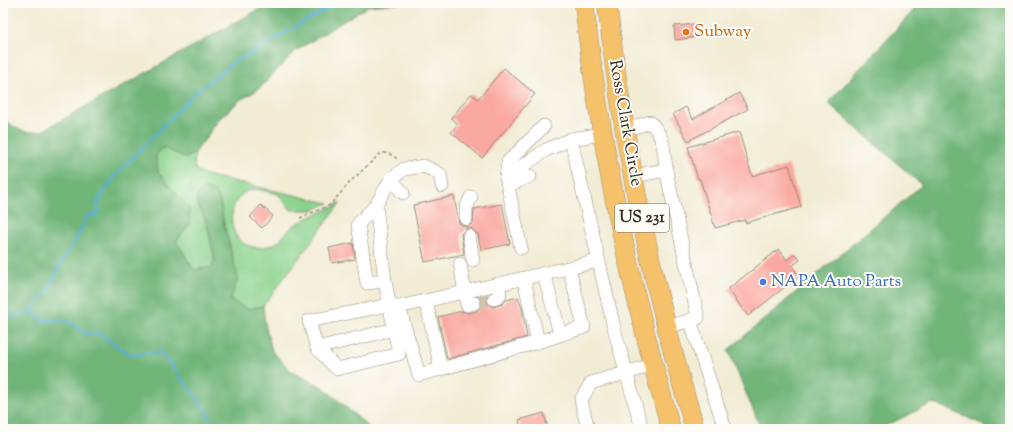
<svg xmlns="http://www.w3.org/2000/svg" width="1013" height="432" viewBox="0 0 1013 432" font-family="'Sorts Mill Goudy',serif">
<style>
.green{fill:#8cd38e;stroke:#647e56}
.forest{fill:#71b579;stroke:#56704c}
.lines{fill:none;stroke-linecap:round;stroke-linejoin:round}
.stream{stroke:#58afd5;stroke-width:2.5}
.building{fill:#faa9a1}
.minor-tunnel{stroke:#cdc5b0;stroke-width:13;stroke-dasharray:13 6;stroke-linecap:butt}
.minor-casing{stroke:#968b7a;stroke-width:14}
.highway-casing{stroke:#968b7a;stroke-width:20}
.path{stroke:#968b7a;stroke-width:1.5;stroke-dasharray:3 3;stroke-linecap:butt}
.minor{stroke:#fff;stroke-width:13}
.highway{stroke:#f5c16b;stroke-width:19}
.food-dot{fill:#e8710a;stroke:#fdfcf7;stroke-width:1.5}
.shop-dot{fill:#3f7fe0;stroke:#fdfcf7;stroke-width:1.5}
.labels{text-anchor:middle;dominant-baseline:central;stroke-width:4;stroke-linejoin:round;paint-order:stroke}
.shield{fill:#fdfcf7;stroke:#75695f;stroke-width:1}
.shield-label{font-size:16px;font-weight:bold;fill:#3b2a1e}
.food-label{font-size:17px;fill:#c56008;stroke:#fdfcf7;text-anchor:start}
.street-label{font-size:17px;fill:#3b2a1e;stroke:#fdfcf7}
.shop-label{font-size:17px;fill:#366cbe;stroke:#fdfcf7;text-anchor:start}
</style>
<rect width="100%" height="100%" fill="#fdfcf7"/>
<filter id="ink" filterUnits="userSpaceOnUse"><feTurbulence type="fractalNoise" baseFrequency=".025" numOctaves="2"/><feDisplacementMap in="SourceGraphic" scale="8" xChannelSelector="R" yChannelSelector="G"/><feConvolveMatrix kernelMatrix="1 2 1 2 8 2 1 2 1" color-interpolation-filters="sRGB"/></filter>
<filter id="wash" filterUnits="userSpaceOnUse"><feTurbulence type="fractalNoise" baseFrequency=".012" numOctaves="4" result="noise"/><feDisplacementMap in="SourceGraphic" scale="16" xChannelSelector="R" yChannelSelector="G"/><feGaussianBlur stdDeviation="0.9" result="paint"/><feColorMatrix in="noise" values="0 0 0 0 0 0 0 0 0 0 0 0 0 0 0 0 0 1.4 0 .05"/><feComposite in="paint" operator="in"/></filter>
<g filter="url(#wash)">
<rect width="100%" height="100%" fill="#f2ecd5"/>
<path class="green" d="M162 148 169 150 186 158 195 153 194 166 197 171 206 175 329 203 313 210H291L278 194C270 193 258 188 250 190 221 199 225 260 272 245 283 241 286 230 295 225 309 216 326 211 341 202L263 306 248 309 230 300 233 258 224 225 220 200 198 205C206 220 219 251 212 267L194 270 176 241 190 224 170 187 158 172 156 155Z"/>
<g class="forest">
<path d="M270 3H406L368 6 294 52 259 89 240 100 220 118 195 153 186 158 169 150 162 148 156 155 158 172 189 208 190 224 176 241 194 270 212 267 215 261 206 220 198 205 196 197 201 190 207 189 215 192 220 200 224 225 238 278 230 300 248 309 263 306 265 323 272 351 292 372 323 387 371 429H3V118C17 130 23 134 42 131Z"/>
<polygon points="914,3 1010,3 1010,429 988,429 980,423 933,403 879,429 761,429 728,350 922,185 828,103 914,10"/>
</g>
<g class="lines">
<g class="stream">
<polyline points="29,311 47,292 64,257 77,238 87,216 99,213 97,203 113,178 197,91 233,63 337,3"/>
<polyline points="3,317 14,317 29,311 44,321 65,320 87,334 98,333 131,355 161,352 208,413 212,427 216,429"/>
</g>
</g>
<g id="blocks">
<g class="building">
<polygon points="697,24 698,37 675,40 674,26"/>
<polygon points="504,68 535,94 482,158 451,132 458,124 451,118 471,94 478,99"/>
<polygon points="739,93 748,109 688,141 673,114 686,107 693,119"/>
<polygon points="739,132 752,176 789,165 801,207 745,223 745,220 715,228 700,179 698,179 688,147"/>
<polygon points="454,196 459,223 466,227 473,223 474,209 502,204 510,244 481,250 478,234 472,229 467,228 461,234 464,254 425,262 413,205"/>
<polygon points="261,205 273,216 262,228 250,217"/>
<polygon points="353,243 355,259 332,263 329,248"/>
<polygon points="779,249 787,260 795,254 800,260 792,266 799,276 748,316 728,289"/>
<polygon points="487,295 487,302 493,307 502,304 506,300 518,297 522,308 527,337 447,359 438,317 462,311 469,313 477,311 482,305 479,297"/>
<polygon points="544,413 548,429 521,429 519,420"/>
</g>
</g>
</g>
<g filter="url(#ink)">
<use href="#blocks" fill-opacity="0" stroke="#968b7a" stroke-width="1"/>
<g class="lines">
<polyline class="minor-tunnel" points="474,303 494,299"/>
<defs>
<g id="minor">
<path d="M625 130 650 122C665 137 664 151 666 170L698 318 667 327"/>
<polyline points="571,139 614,328 642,429"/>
<polyline points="634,176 666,170"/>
<polyline points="506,177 508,162 544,126"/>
<polyline points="391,179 403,193"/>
<polyline points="442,186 440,174 424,166 404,169 391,179 376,205 385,281 394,329 317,348 309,321 389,305 399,307 598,261"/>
<polyline points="508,186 530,176"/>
<polyline points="376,205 358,224 367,283 385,281"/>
<polyline points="466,219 466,208 471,197"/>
<polyline points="469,236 473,260"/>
<polyline points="521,248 506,177 546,150 571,139 603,134"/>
<polyline points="460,264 467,305 474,303"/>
<polyline points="544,273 560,334"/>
<polyline points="524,279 538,342 584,327 569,268"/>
<polyline points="494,299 499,297 500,293 497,284"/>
<polyline points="426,301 441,369"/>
<polyline points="399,307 419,375 538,342"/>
<polyline points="690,320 725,429"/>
<polyline points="317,348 337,369 399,354 394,329"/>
<polyline points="588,429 581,400 591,383 653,365"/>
</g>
<g id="highway">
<path d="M584 3C600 147 631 290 671 429"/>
<path d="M607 3C623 147 653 290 695 429"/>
</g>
</defs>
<use href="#minor" class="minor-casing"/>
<use href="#highway" class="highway-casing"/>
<polyline class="path" points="300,218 330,205 352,180 381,153 388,153 398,159"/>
<use href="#minor" class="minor"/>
<use href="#highway" class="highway"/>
</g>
</g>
<circle class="food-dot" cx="686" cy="32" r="4"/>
<circle class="shop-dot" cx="763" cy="282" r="4"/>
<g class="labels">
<rect class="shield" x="615" y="204" width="54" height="28" rx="3"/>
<g class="shield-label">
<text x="642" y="218">US 231</text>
</g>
<g class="food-label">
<text x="694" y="32">Subway</text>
</g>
<g class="street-label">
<text transform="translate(625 123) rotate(80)">Ross Clark Circle</text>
</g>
<g class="shop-label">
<text x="771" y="282">NAPA Auto Parts</text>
</g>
</g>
<rect width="1013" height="432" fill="none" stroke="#fdfcf7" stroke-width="16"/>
</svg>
